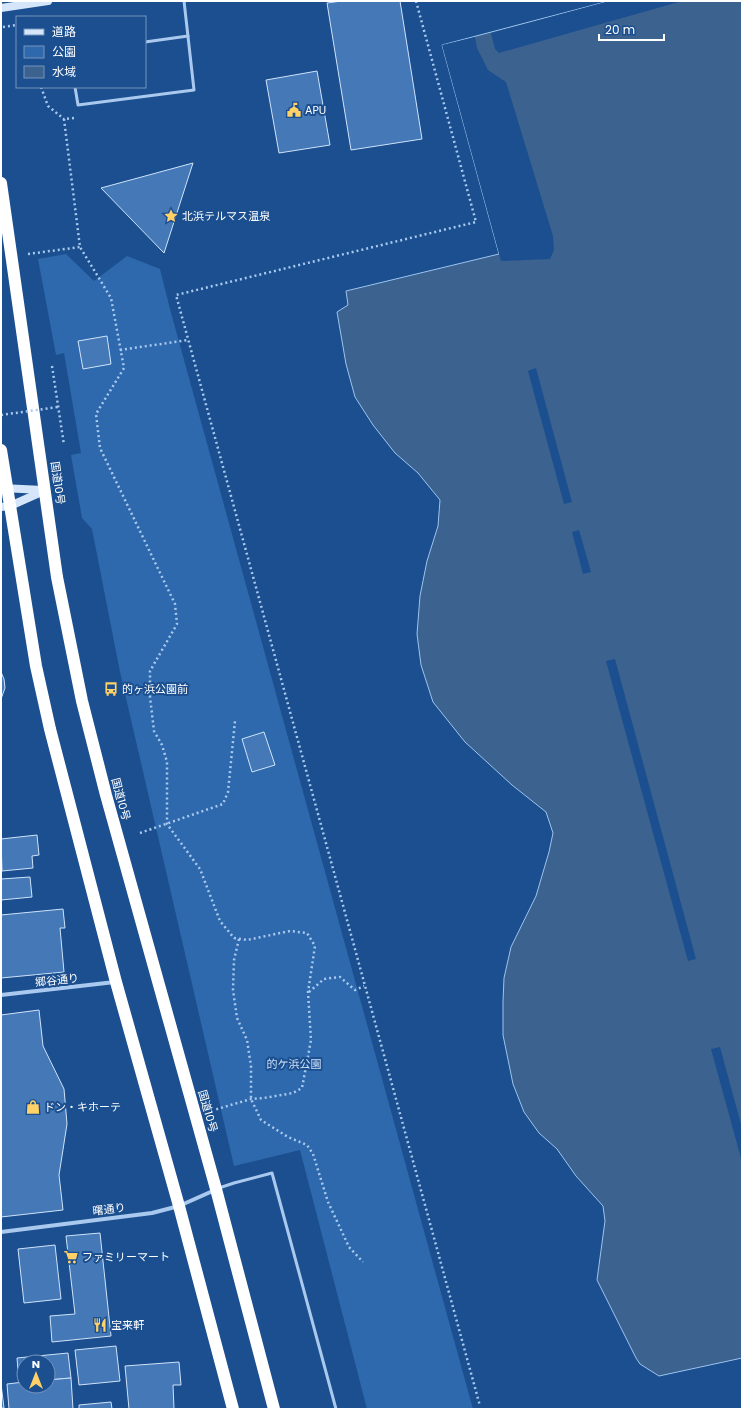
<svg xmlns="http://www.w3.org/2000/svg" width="743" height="1410" viewBox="0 0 743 1410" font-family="Poppins,'Noto Sans JP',sans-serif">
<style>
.green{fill:#2e69ad}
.water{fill:#3c6290;stroke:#9cc4f0}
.pier{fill:#1b4f8f}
.building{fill:#4478b7;stroke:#cfe3fa}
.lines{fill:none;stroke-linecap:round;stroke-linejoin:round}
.path{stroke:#a9c9ee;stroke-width:2.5;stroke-dasharray:2 3;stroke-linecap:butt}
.lane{stroke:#a9c9ee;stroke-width:3}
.street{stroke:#a9c9ee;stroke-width:4}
.secondary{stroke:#d6e6fa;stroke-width:8}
.highway{stroke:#fff;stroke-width:12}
.path-bridge{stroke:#a9c9ee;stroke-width:2.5;stroke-dasharray:2 3;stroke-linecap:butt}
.labels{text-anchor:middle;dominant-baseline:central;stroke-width:4;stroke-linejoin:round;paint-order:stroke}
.poi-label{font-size:11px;fill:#fff;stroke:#1b4f8f;text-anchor:start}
.street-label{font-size:11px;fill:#fff;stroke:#1b4f8f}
.park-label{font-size:11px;fill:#cfe3fa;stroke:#1b4f8f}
</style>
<rect width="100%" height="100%" fill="#1b4f8f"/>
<polygon class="green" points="66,254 94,281 127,256 160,269 170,309 473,1409 367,1409 300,1150 234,1166 120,672 92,529 82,518 71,455 81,453 64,353 56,355 38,259"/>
<polygon class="water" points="609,1 742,1 742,1358 659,1376 640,1364 636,1358 597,1280 605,1221 603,1206 576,1176 557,1149 539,1133 524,1112 513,1084 503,1035 503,1002 504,978 511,947 536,896 549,852 553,833 546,812 512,785 465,742 433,702 421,665 417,634 420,596 427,561 438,526 440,500 418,473 395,453 373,425 355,397 346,364 337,312 348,305 346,291 499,254 442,45"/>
<g class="pier">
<polygon points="609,1 682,1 499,53 495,49 491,33"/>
<polygon points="475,37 477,48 488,70 506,82 553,236 554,250 550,259 501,261 442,45"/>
<polygon points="536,368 572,502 564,504 528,371"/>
<polygon points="579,530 591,572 583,574 572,532"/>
<polygon points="615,659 696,959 688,961 606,661"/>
<polygon points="720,1047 742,1128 742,1162 711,1049"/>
</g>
<g class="building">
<polygon points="342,1 400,1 422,139 351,150 327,3"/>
<polygon points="317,71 330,145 279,153 266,80"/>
<polygon points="193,163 164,253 101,188"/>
<polygon points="107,336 111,364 83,369 78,341"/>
<polygon points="1,672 4,679 5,688 1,699"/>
<polygon points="264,732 275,765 252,772 242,739"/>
<polygon points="37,835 39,855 32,856 33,868 2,871 1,839"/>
<polygon points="30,877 32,897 1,900 1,879"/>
<polygon points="63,909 65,928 60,928 64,972 1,978 1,915"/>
<polygon points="39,1010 43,1046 64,1089 67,1124 59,1175 63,1210 1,1217 1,1015"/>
<polygon points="100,1233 111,1336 52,1342 50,1316 75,1314 66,1236"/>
<polygon points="55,1245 61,1299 24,1303 18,1249"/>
<polygon points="116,1346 120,1381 79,1385 75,1350"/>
<polygon points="68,1353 71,1378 48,1380 48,1362 24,1362 24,1382 19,1383 17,1358"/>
<polygon points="179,1362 181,1385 173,1385 174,1409 129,1409 125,1366"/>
<polygon points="71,1378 73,1409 9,1409 7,1384 24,1382 24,1386 48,1386 48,1380"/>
<polygon points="1,1384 4,1408 1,1408"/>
<polygon points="111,1402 112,1409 79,1409 79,1405"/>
</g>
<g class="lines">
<g class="path">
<polyline points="416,1 476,222 176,295 480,1406"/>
<polyline points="3,27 17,25"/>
<polyline points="41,87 48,106 64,119"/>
<polyline points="74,118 64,119 80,247 111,298 124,368 96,414 100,448 175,604 177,624 150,671 150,697 154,731 162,745 167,762 167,824 200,869 220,921 234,938 247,940 290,931 307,933 315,946 308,992 311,1040 302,1088 293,1093 264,1098 251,1099 214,1110"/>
<polyline points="28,254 80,247"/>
<polyline points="120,350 188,340"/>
<polyline points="52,366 64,445"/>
<polyline points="140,833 223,804 228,792 235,721"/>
<polyline points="239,939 234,960 233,990 237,1018 247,1040 251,1066 251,1099 261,1120 288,1137 307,1145 313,1154 328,1202 349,1247 363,1262"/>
<polyline points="309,992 324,979 340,977 355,990 364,986"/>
</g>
<g class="lane">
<polyline points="145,42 188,36"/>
<polyline points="75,87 78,105 194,90 184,1"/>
<polyline points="219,1188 234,1183 272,1173 336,1409"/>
</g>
<g class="street">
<polyline points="1,995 115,982"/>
<polyline points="1,1232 152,1213 179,1206 215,1190"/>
</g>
<g class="secondary">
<polyline points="1,8 48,1"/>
<polyline points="1,488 43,490"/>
<polyline points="1,507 10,506 46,490"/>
</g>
<g class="highway">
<polyline points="1,183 57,577 82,701 106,795 216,1189 274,1409"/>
<polyline points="1,450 36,666 50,729 116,982 179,1206 233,1409"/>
</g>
<polyline class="path-bridge" points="1,415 58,407"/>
</g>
<defs>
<symbol id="civic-bare" viewBox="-9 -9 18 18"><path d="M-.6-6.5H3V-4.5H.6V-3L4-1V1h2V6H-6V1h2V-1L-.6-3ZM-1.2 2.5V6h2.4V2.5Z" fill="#ffd166" stroke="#1b4f8f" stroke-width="2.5" paint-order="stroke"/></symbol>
<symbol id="sight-bare" viewBox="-9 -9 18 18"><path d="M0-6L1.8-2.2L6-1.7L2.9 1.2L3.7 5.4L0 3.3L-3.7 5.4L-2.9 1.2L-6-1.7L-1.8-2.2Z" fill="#ffd166" stroke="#1b4f8f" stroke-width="2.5" paint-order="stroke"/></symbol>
<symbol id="bus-bare" viewBox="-9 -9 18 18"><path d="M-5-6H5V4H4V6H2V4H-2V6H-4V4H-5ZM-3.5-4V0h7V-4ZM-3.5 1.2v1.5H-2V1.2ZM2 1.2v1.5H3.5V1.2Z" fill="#ffd166" stroke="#1b4f8f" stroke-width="2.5" paint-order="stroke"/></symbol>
<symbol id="shop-bare" viewBox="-9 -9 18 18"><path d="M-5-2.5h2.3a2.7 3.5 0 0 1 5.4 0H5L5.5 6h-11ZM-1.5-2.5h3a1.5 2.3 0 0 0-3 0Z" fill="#ffd166" stroke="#1b4f8f" stroke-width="2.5" paint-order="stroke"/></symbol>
<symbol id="supermarket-bare" viewBox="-9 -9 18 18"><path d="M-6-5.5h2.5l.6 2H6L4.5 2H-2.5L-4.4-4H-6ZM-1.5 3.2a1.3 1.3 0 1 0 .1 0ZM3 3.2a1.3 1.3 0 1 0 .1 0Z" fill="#ffd166" stroke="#1b4f8f" stroke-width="2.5" paint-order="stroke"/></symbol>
<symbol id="restaurant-bare" viewBox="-9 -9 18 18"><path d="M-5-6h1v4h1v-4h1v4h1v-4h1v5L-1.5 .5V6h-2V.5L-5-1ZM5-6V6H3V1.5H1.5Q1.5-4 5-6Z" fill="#ffd166" stroke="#1b4f8f" stroke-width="2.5" paint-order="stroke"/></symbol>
</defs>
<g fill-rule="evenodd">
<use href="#civic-bare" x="284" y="100" width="20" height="20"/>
<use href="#sight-bare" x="161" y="206" width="20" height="20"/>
<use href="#bus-bare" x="101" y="679" width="20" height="20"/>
<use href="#shop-bare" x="23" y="1097" width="20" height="20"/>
<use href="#supermarket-bare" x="61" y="1247" width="20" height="20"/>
<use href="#restaurant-bare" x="90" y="1315" width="20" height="20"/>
</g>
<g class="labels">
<g class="poi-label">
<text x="305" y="110">APU</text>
<text x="182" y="216">北浜テルマス温泉</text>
<text x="122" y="689">的ヶ浜公園前</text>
<text x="44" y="1107">ドン・キホーテ</text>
<text x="82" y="1257">ファミリーマート</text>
<text x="111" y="1325">宝来軒</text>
</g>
<g class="street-label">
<text transform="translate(58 483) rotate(82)">国道10号</text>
<text transform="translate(121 799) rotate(75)">国道10号</text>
<text transform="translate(57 980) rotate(-6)">郷谷通り</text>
<text transform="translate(208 1111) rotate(74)">国道10号</text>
<text transform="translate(109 1209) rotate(-7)">曙通り</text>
</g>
<g class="park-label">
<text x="294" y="1064">的ケ浜公園</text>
</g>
</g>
<rect width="743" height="1410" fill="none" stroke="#ffffff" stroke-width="4"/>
<rect x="16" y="16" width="130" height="72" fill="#1b4f8f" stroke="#7695bc"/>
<rect x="24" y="29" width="20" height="6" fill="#d6e6fa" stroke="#7695bc"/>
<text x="52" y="36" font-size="12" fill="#ffffff">道路</text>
<rect x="24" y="46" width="20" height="12" fill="#2e69ad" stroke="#7695bc"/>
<text x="52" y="56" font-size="12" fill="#ffffff">公園</text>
<rect x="24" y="66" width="20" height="12" fill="#3c6290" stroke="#7695bc"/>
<text x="52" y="76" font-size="12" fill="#ffffff">水域</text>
<g transform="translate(36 1374)"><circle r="19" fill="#1b4f8f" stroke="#7695bc"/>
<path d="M0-3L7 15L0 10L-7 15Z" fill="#ffd166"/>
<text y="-6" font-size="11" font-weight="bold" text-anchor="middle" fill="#ffffff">N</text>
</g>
<path d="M599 34v6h65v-6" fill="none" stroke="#ffffff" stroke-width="2"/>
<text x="605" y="34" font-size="12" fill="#ffffff" stroke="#1b4f8f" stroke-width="3" paint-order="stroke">20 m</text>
</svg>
